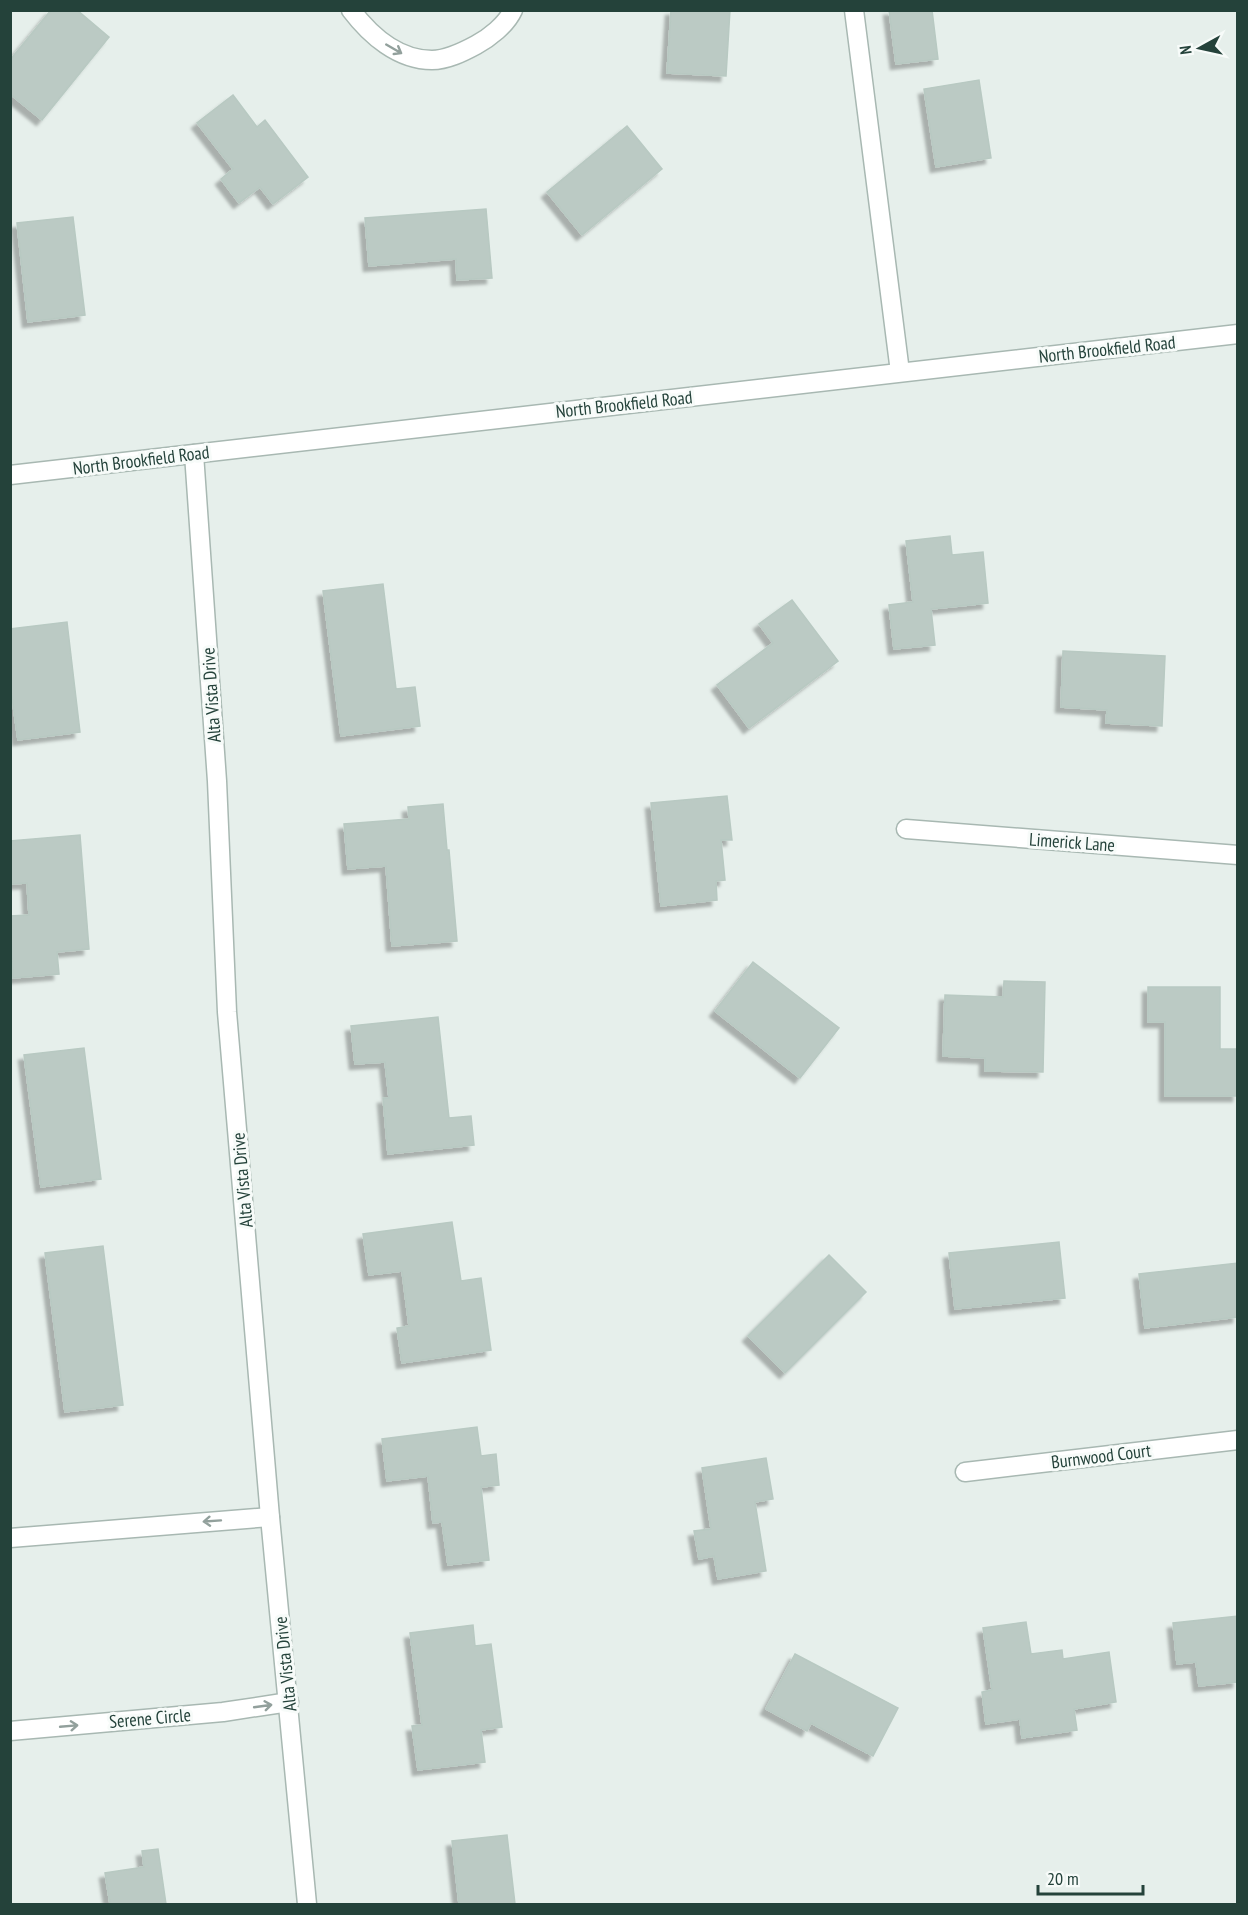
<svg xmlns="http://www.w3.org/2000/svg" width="1248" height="1915" viewBox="0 0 1248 1915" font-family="'PT Sans Narrow',sans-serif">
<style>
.building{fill:#bbcac4;stroke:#b8c9c2;stroke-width:1.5;filter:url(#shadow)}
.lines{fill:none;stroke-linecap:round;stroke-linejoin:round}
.minor-casing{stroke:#a8b8b2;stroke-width:21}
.minor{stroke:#fff;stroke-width:18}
.oneway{stroke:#92a09c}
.labels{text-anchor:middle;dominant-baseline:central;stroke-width:6;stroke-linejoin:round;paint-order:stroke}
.street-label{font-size:18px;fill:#24423a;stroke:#f7fbf9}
</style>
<defs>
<filter id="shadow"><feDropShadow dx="-5.5" dy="5.5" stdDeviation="1.5" flood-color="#0004"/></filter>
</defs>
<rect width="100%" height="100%" fill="#e6efeb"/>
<g class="building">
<polygon points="51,10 77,10 109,37 42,120 10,94 10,60"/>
<polygon points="671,10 730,10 726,76 667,73"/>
<polygon points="889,10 932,10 938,59 896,64"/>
<polygon points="979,80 991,158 936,167 924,89"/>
<polygon points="233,95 257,127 265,120 308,177 273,204 260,187 239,203 221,179 233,169 197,123"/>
<polygon points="627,126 662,169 582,235 547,192"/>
<polygon points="486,209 492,278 457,280 456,259 369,266 365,218"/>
<polygon points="73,217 85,315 28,322 17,223"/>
<polygon points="950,536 952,555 983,552 988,603 931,609 935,645 894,649 889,605 913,602 906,541"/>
<polygon points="383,584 396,689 415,687 420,726 341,736 323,591"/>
<polygon points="792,600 838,661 749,728 717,685 773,643 759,624"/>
<polygon points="67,622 80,732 18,740 10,683 10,629"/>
<polygon points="1063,651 1165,656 1162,726 1106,723 1107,710 1061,707"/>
<polygon points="727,796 732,840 721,840 725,880 716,881 717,900 661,906 651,803"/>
<polygon points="443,804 447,850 449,850 457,941 392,946 386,866 348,869 344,824 409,819 408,807"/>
<polygon points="80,835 89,949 57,952 59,974 13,978 10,916 29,915 27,883 10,884 10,841"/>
<polygon points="753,962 839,1028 800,1078 715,1011"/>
<polygon points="1004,981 1045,982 1043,1072 985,1071 985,1058 943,1056 945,995 1003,997"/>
<polygon points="1148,987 1220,987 1220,1049 1238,1049 1238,1096 1165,1096 1165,1022 1148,1022"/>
<polygon points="438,1017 449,1118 471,1116 474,1145 388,1154 383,1098 389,1098 385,1062 355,1064 351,1026"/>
<polygon points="84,1048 101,1179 41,1187 24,1055"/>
<polygon points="452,1222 461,1281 481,1278 491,1350 402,1363 397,1328 409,1326 402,1271 369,1275 363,1234"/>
<polygon points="1059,1242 1065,1298 955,1309 949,1253"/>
<polygon points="103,1246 123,1405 65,1412 45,1253"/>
<polygon points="829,1255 866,1292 785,1373 748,1336"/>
<polygon points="1238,1263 1238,1317 1145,1328 1139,1274"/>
<polygon points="477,1427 481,1456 496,1454 499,1485 481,1487 489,1560 448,1565 442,1522 433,1523 428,1476 387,1481 382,1439"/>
<polygon points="766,1458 773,1499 755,1502 766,1571 718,1579 714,1556 699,1559 694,1531 711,1529 702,1468"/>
<polygon points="1238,1616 1238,1682 1199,1686 1196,1662 1177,1664 1173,1623"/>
<polygon points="1026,1622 1031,1654 1062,1650 1063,1659 1109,1652 1116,1702 1074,1709 1077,1730 1022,1738 1020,1719 986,1724 982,1692 992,1690 983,1628"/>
<polygon points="473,1625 475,1646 491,1644 502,1727 481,1730 485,1762 418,1770 412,1726 422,1725 410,1633"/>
<polygon points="795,1654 898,1708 873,1756 811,1723 807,1731 766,1709"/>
<polygon points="507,1835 515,1904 459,1904 452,1841"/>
<polygon points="158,1849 166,1904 110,1904 105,1873 144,1867 142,1851"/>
</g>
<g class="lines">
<defs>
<g id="minor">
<path d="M351 10C370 35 398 60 432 60 447 60 463 52 476 45 489 38 506 25 513 10"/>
<polyline points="854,10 900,372"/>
<polyline points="194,454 217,781 227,1012 270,1517 307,1904"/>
<polyline points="10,475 1238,334"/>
<polyline points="906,829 1238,855"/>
<polyline points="965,1472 1238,1440"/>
<polyline points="10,1538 270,1517"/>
<polyline points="10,1731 223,1712 289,1702"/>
</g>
</defs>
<use href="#minor" class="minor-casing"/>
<use href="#minor" class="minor"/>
</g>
<defs><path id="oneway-shaft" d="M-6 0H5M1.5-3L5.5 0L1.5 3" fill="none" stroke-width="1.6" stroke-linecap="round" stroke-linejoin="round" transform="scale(1.5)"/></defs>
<g class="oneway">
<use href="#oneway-shaft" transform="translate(394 49) rotate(30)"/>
<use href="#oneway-shaft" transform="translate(212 1521) rotate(176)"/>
<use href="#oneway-shaft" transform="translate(263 1706) rotate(-8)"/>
<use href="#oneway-shaft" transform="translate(69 1726) rotate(-5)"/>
</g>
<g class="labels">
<g class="street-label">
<text transform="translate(1107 349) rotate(-6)">North Brookfield Road</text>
<text transform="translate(624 404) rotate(-6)">North Brookfield Road</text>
<text transform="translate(141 460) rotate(-7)">North Brookfield Road</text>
<text transform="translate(211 695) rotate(-94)">Alta Vista Drive</text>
<text transform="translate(1072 842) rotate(4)">Limerick Lane</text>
<text transform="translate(242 1180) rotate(-95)">Alta Vista Drive</text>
<text transform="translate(1101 1456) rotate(-7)">Burnwood Court</text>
<text transform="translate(285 1664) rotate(-96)">Alta Vista Drive</text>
<text transform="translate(150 1718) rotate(-5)">Serene Circle</text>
</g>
</g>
<rect width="1248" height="1915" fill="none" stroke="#24423a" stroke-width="24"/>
<g transform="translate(1200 48) rotate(262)" stroke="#f7fbf9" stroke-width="4.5" paint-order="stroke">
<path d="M0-4.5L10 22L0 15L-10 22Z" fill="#24423a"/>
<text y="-9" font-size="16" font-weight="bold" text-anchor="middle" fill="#24423a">N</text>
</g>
<path d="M1038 1885v9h105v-9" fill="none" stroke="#24423a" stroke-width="3"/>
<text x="1047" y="1885" font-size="18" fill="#24423a" stroke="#f7fbf9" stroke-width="4.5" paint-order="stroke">20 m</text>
</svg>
